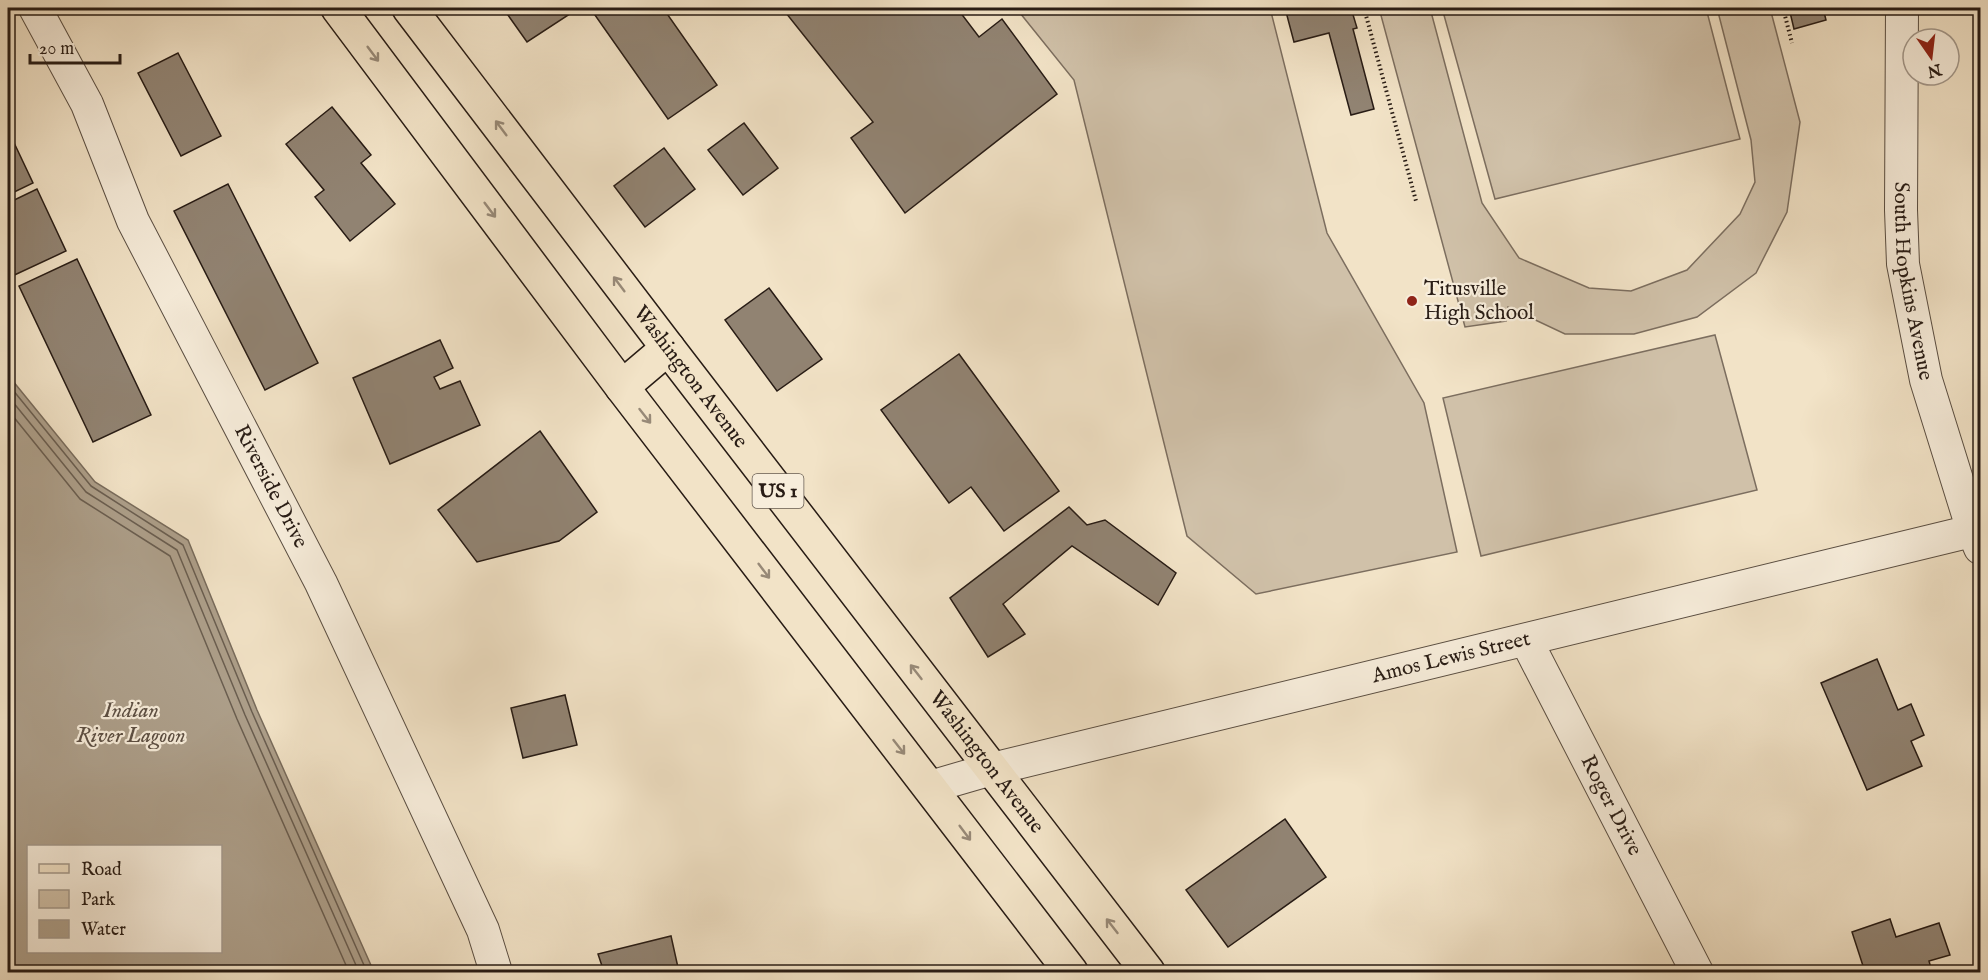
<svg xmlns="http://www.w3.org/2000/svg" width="1988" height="980" viewBox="0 0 1988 980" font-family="'IM FELL English',serif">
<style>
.green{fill:#d0c1a9;stroke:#7c6e5f;stroke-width:1.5}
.water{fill:#ad9f8a;stroke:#786b5b;stroke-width:1.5;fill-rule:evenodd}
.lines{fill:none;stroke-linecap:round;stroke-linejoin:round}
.shore{stroke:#6a5e50;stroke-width:1.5}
.building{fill:#918372;stroke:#281c15;stroke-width:1.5}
.minor-casing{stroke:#5a4e42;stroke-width:34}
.major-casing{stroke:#281c15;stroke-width:36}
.path{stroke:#281c15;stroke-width:4;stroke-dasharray:1.5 3;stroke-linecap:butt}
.minor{stroke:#f7eddb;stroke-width:32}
.major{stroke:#f2e3c7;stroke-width:33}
.oneway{stroke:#978977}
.poi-dot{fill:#8f2418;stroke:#f7eddb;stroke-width:2}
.labels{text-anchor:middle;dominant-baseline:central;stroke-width:4.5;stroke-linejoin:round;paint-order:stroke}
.shield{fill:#f7eddb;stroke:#665b50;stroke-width:1.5}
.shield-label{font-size:20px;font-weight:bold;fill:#281c15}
.street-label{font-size:21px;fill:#281c15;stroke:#f7eddb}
.poi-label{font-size:21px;fill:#281c15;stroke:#f7eddb;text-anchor:start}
.water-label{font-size:22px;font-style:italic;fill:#5d5044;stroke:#f7eddb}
</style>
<rect width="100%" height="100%" fill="#f2e3c7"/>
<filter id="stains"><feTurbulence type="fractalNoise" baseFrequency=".00333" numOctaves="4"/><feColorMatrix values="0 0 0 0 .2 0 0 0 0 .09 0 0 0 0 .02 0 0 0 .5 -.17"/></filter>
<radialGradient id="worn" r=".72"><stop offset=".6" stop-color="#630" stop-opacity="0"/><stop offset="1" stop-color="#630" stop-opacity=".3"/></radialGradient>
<g class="green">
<polygon points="1016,8 1270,8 1327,233 1424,403 1457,552 1256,594 1187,536 1074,80"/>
<polygon points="1379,8 1430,8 1482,203 1519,258 1589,288 1631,291 1687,270 1740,214 1755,182 1751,140 1717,8 1770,8 1800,122 1787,212 1756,273 1697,317 1634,334 1565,334 1508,307 1506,321 1465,327"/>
<polygon points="1442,8 1706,8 1740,139 1495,199"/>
<polygon points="1715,335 1757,490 1481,556 1443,398"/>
</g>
<path class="water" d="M8 375 95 482 188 540 257 710 374 972H8ZM28 846H220V952H28Z"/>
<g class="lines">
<g class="shore">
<polyline points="8,384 91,486 183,545 252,712 367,972"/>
<polyline points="8,396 86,492 177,550 245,715 359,972"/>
<polyline points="8,410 80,499 170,556 237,719 349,972"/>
</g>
</g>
<g class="building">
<polygon points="503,8 579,8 527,42"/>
<polygon points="590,8 663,8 717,85 668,119"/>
<polygon points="782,8 957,8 979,37 1002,19 1057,94 905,213 851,138 873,122"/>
<polygon points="1285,8 1351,8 1357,28 1353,29 1374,109 1351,115 1329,33 1294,42"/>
<polygon points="1789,8 1823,8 1826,20 1794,29"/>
<polygon points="178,53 221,136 181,156 138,73"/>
<polygon points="332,107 371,155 361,163 395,204 350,241 315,197 324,190 286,144"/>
<polygon points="744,123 778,168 743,195 708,150"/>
<polygon points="8,130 33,183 8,195"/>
<polygon points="664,148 695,189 645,227 614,186"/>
<polygon points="228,184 318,363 265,390 174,211"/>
<polygon points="37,189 66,251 8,278 8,203"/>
<polygon points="77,259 151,415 93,442 19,286"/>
<polygon points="769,288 822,359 777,391 725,320"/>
<polygon points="440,340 453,368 434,377 440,389 460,381 480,425 390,464 353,378"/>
<polygon points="959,354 1059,491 1004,531 971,487 949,503 881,410"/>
<polygon points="540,431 597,512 559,541 477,562 438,510"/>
<polygon points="1069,507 1087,525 1105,520 1176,573 1158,605 1072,546 1003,604 1025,634 988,657 950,598"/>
<polygon points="1877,659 1898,710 1911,704 1924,735 1911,741 1922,766 1867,790 1821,683"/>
<polygon points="565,695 577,745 523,758 511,708"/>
<polygon points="1285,819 1326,877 1228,947 1186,890"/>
<polygon points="1890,919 1896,937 1939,923 1950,955 1929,961 1932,972 1865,972 1852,932"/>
<polygon points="671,936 679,972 604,972 598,954"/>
</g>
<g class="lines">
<defs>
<g id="minor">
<path id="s1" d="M35 8 87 104 133 221 321 583 483 930 496 972"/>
<path id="s2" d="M1902 8 1901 210 1903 264 1926 380 1973 531 1980 548"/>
<path id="s3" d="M1526 640 1697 972"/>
<path id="s4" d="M930 787 992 769 1980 529"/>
</g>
<g id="major">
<polyline points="338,8 622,387 1071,972"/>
<path id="s5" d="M409 8 668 348 1148 972"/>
<polyline points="622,387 668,348"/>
</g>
</defs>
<use href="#minor" class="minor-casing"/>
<use href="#major" class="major-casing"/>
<g class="path">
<polyline points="1364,8 1416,201"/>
<polyline points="1783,8 1792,43"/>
</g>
<use href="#minor" class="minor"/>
<use href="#major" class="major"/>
</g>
<defs><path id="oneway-shaft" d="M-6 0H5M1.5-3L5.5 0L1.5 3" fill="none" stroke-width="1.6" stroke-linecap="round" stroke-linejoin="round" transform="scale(1.5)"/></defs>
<g class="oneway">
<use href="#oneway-shaft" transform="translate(373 54) rotate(53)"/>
<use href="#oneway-shaft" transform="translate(501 128) rotate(-127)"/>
<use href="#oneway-shaft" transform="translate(490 210) rotate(53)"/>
<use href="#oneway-shaft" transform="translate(619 284) rotate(-127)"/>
<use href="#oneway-shaft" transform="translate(645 416) rotate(52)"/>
<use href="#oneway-shaft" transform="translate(764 571) rotate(53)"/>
<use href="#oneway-shaft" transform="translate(916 672) rotate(-128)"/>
<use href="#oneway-shaft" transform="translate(899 747) rotate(52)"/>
<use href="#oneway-shaft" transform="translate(965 833) rotate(53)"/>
<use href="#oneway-shaft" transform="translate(1112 926) rotate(-128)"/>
</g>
<circle class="poi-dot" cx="1412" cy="301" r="6"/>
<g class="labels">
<rect class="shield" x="752.5" y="474" width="51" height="34" rx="4.5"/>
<g class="shield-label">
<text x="778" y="491">US 1</text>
</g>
<g class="street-label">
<text stroke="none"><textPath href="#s2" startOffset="274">South Hopkins Avenue</textPath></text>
<text stroke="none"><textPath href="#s5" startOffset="464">Washington Avenue</textPath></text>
<text stroke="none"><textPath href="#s1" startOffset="534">Riverside Drive</textPath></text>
<text stroke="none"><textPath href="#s4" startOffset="537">Amos Lewis Street</textPath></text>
<text stroke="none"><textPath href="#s5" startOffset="950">Washington Avenue</textPath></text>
<text stroke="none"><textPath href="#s3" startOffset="186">Roger Drive</textPath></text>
</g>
<g class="poi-label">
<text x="1424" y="289">Titusville<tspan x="1424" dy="24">High School</tspan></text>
</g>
<g class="water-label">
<text x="131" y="711">Indian<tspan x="131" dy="25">River Lagoon</tspan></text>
</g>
</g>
<rect width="1988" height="980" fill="none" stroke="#f2e3c7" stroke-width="30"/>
<rect x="9" y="9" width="1970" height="962" fill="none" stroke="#281c15" stroke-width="3"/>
<rect x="15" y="15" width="1958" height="950" fill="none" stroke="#281c15" stroke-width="1.5"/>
<rect x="27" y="845" width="195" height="108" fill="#f7eddb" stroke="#a4998c" stroke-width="1.5"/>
<rect x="39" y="864" width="30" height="9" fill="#f2e3c7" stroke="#a4998c" stroke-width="1.5"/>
<text x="81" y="875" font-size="18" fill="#281c15">Road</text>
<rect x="39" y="890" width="30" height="18" fill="#d0c1a9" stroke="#a4998c" stroke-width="1.5"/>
<text x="81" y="905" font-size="18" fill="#281c15">Park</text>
<rect x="39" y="920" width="30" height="18" fill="#ad9f8a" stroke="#a4998c" stroke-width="1.5"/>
<text x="81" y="935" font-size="18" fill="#281c15">Water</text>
<g transform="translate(1931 57) rotate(166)"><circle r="28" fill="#f7eddb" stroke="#a4998c" stroke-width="1.5"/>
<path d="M0-4.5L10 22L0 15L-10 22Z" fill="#8f2418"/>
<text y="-9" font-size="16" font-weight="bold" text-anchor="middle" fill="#281c15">N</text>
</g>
<path d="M30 54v9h90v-9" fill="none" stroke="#281c15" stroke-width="3"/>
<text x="39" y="54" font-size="18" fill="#281c15" stroke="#f7eddb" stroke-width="4.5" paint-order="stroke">20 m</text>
<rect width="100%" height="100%" filter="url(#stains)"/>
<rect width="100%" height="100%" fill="url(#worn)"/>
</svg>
